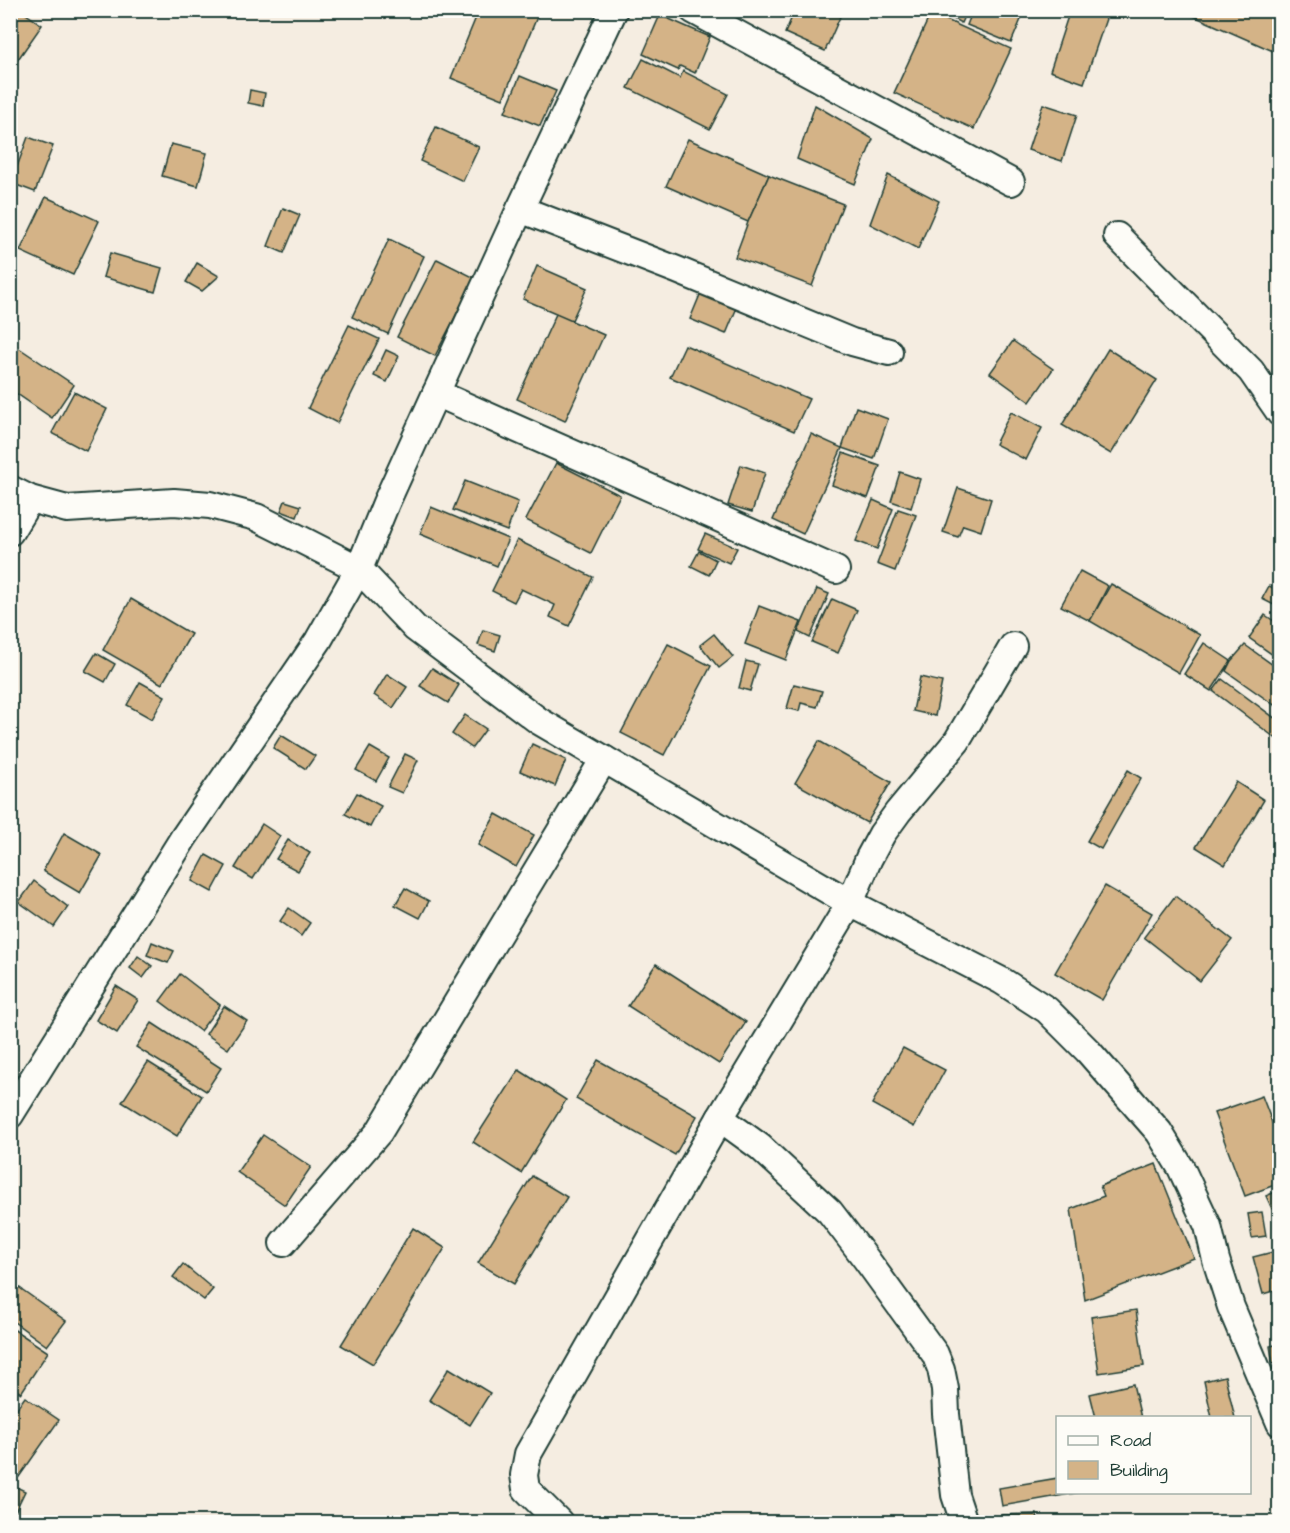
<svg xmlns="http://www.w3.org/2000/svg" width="1290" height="1533" viewBox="0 0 1290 1533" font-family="'Architects Daughter',sans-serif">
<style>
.building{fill:#d4b387;stroke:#1f3d34;stroke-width:1.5}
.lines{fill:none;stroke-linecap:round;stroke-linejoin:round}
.minor-casing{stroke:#1f3d34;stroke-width:30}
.minor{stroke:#fdfcf7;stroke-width:26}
</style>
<rect width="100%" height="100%" fill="#f5ede1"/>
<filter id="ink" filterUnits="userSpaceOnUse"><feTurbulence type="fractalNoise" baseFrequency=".0167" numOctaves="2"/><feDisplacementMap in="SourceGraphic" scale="12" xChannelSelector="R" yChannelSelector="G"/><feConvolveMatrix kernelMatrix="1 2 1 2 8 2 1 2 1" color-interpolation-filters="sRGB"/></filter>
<g filter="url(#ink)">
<g class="building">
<polygon points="10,10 20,10 42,25 14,65 10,63"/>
<polygon points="479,10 535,10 539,12 503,99 451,78"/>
<polygon points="795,10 843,10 825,51 785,33"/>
<polygon points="937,10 967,10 961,23"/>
<polygon points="973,10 1025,10 1011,43 967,25"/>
<polygon points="1070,10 1109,10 1084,83 1050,71"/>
<polygon points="1180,10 1272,10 1280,14 1280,37 1273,51"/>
<polygon points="931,13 1011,49 974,129 894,93"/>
<polygon points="660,15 710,37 695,73 680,66 678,70 643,54"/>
<polygon points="643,59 680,78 683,71 728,94 710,129 628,88"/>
<polygon points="520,76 556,91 540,126 505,112"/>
<polygon points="250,90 265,93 263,106 248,103"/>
<polygon points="1043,104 1077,115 1062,161 1028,150"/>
<polygon points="815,105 873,139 855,184 797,159"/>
<polygon points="436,127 479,147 463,181 420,161"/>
<polygon points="28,137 53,146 35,192 11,183"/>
<polygon points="688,139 769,175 748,222 666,186"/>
<polygon points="171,144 207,153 198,186 162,176"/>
<polygon points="769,175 843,204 812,286 735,257 748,222"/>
<polygon points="888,175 939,201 918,249 870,224"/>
<polygon points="46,197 99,221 73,275 20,251"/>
<polygon points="283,208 300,215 284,253 268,246"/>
<polygon points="389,239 424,256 388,334 352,317"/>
<polygon points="110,253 162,268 155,292 103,277"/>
<polygon points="437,259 475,278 435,356 397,337"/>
<polygon points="197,263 219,276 202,291 186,282"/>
<polygon points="537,266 587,288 572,320 523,299"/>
<polygon points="702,290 738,305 726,334 690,319"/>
<polygon points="556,314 604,335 565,421 517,399"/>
<polygon points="349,325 379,339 337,423 308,408"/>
<polygon points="1013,341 1053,369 1030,402 990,373"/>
<polygon points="10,342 74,385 52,418 10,389"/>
<polygon points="685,345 809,399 794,431 670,377"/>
<polygon points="1108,349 1157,380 1111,454 1062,425"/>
<polygon points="386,350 399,356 387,382 374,376"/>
<polygon points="74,392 107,409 86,451 52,433"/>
<polygon points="856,407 888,419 874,459 842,448"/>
<polygon points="1011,412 1042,428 1026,460 995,444"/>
<polygon points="811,434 842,448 803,534 773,520"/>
<polygon points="843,453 880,466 868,498 832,485"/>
<polygon points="556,463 620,495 591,553 526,520"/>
<polygon points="741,465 765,473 752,512 728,505"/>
<polygon points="900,472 920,479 911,508 891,501"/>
<polygon points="465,481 518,502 507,531 453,510"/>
<polygon points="958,488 991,499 981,531 963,525 958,537 943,532"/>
<polygon points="873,500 893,509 877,549 856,541"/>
<polygon points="285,501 301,506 297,517 281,511"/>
<polygon points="431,507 508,539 497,566 420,534"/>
<polygon points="898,509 916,515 895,571 877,564"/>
<polygon points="705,534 737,548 729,563 698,549"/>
<polygon points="517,540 593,577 569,626 550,617 555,605 521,589 514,602 492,591"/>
<polygon points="699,551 716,560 709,575 691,566"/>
<polygon points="1080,571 1108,586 1090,621 1061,606"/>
<polygon points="1111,584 1200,635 1179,673 1090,621"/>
<polygon points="1269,586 1280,591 1278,607 1262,599"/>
<polygon points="817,589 829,594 810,638 798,632"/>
<polygon points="131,599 191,634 162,684 103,650"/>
<polygon points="832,599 857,610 838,653 812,642"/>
<polygon points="759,606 801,622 786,660 745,644"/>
<polygon points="1265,615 1280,625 1280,660 1249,638"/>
<polygon points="483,630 500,635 495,651 478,645"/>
<polygon points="714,634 733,657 719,668 700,645"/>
<polygon points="1204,643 1231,661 1211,691 1184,674"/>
<polygon points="668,644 711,666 664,755 621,733"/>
<polygon points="1245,645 1280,670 1280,709 1226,671 1231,661"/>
<polygon points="96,653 115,664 105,682 85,671"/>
<polygon points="746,661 758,664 750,691 739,688"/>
<polygon points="432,668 459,685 448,703 420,686"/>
<polygon points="387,674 407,687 393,708 374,695"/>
<polygon points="920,677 942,682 935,716 913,711"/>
<polygon points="1222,679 1280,722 1280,737 1278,740 1213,691"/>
<polygon points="140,682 165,696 152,719 127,705"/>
<polygon points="794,684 822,691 817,707 801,703 799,711 787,708"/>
<polygon points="465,715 486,729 472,748 452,734"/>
<polygon points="281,735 315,756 306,769 273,748"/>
<polygon points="819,741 891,782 867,823 795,783"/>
<polygon points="532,744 566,760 555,786 520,771"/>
<polygon points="370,747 389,758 376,781 356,770"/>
<polygon points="405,754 418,760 402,793 388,787"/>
<polygon points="1128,770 1141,778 1101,849 1087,841"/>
<polygon points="1236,782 1264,800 1225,865 1196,847"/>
<polygon points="357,793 381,806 370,827 345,814"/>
<polygon points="496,814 534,835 516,867 478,845"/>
<polygon points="262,824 280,836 253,879 235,868"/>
<polygon points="64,833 102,855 80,893 43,871"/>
<polygon points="288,840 310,853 298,871 276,859"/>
<polygon points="206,855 226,866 212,892 192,881"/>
<polygon points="34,881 68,907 54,927 19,902"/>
<polygon points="1105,886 1152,913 1102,1000 1055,973"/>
<polygon points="405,888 429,901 420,918 395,905"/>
<polygon points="1175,896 1232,940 1200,981 1144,937"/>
<polygon points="289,908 310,923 301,936 280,921"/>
<polygon points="152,942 174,951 168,963 147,955"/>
<polygon points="138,956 152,966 143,978 130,968"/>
<polygon points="656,964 746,1022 719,1064 628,1006"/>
<polygon points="180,974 220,1005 200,1031 160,1001"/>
<polygon points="116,986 138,1000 117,1033 96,1020"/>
<polygon points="224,1006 247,1021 228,1049 206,1034"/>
<polygon points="152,1023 221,1068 206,1091 136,1047"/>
<polygon points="903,1048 945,1070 914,1127 872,1104"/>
<polygon points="598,1060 697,1116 675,1155 576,1099"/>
<polygon points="148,1062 202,1096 177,1136 122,1102"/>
<polygon points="519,1070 566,1100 521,1173 473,1142"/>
<polygon points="1280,1089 1280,1116 1273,1091"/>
<polygon points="1262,1096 1280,1143 1280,1183 1245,1196 1214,1113"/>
<polygon points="263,1135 311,1167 285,1205 237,1172"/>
<polygon points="1156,1164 1194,1258 1085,1300 1071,1209 1104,1196 1100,1186"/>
<polygon points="532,1176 567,1197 514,1284 478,1263"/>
<polygon points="1280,1190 1280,1208 1273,1211 1266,1196"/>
<polygon points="1262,1212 1266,1236 1252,1238 1248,1214"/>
<polygon points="413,1228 445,1248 373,1364 341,1345"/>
<polygon points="1277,1251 1280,1261 1280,1289 1263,1294 1253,1257"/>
<polygon points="183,1264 213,1289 204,1300 173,1277"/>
<polygon points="10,1281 66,1321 47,1346 10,1319"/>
<polygon points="1136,1310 1144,1366 1099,1373 1091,1317"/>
<polygon points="10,1327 48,1352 21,1393 10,1386"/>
<polygon points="1280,1344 1280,1363 1273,1364 1270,1346"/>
<polygon points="449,1368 490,1393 470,1425 429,1400"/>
<polygon points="1225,1376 1235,1418 1212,1418 1204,1381"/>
<polygon points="1133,1384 1141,1418 1096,1418 1090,1394"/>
<polygon points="25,1397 59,1420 19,1477 10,1471 10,1418"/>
<polygon points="1058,1478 1058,1492 1081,1492 1002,1506 999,1488"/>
<polygon points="10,1484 25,1491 10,1522"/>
<polygon points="1037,1514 1038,1522 1002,1522 1002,1515"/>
</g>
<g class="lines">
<defs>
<g id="minor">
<polyline points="693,10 1011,182"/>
<polyline points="520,209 677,270 852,342 889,352"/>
<polyline points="1117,236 1251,371 1280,413"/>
<polyline points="436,393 836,570"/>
<polyline points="10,489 30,499 67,509 174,502 210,505 256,517 302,540 359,569 415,628 539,721 850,903 1002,981 1047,1010 1088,1051 1159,1132 1181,1168 1208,1226 1216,1260 1231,1307 1280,1423"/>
<polyline points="10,532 30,499"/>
<polyline points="10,1115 184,837 318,641 359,569 386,503 436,393 520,209 614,10"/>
<polyline points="720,1118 760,1147 830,1212 866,1259 935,1354 941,1369 945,1389 946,1414 955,1495 964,1522"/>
<polyline points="283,1243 379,1132 604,759"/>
<polyline points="559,1522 526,1489 524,1475 528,1454 720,1118 850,903 869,858 882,834 898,812 957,741 1013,646"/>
</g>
</defs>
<use href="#minor" class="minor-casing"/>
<use href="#minor" class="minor"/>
</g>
</g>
<rect width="1290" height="1533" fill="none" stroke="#fdfcf7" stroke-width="36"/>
<rect x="18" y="18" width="1254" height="1497" fill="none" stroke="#1f3d34" stroke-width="2" filter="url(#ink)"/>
<rect x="1056" y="1416" width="195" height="78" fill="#fdfcf7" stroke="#a4b0a9" stroke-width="1.5"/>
<rect x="1068" y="1436" width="30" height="9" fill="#fdfcf7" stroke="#a4b0a9" stroke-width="1.5"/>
<text x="1110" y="1446" font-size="18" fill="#1f3d34">Road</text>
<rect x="1068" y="1461" width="30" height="18" fill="#d4b387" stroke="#a4b0a9" stroke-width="1.5"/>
<text x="1110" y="1476" font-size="18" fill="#1f3d34">Building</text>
</svg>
